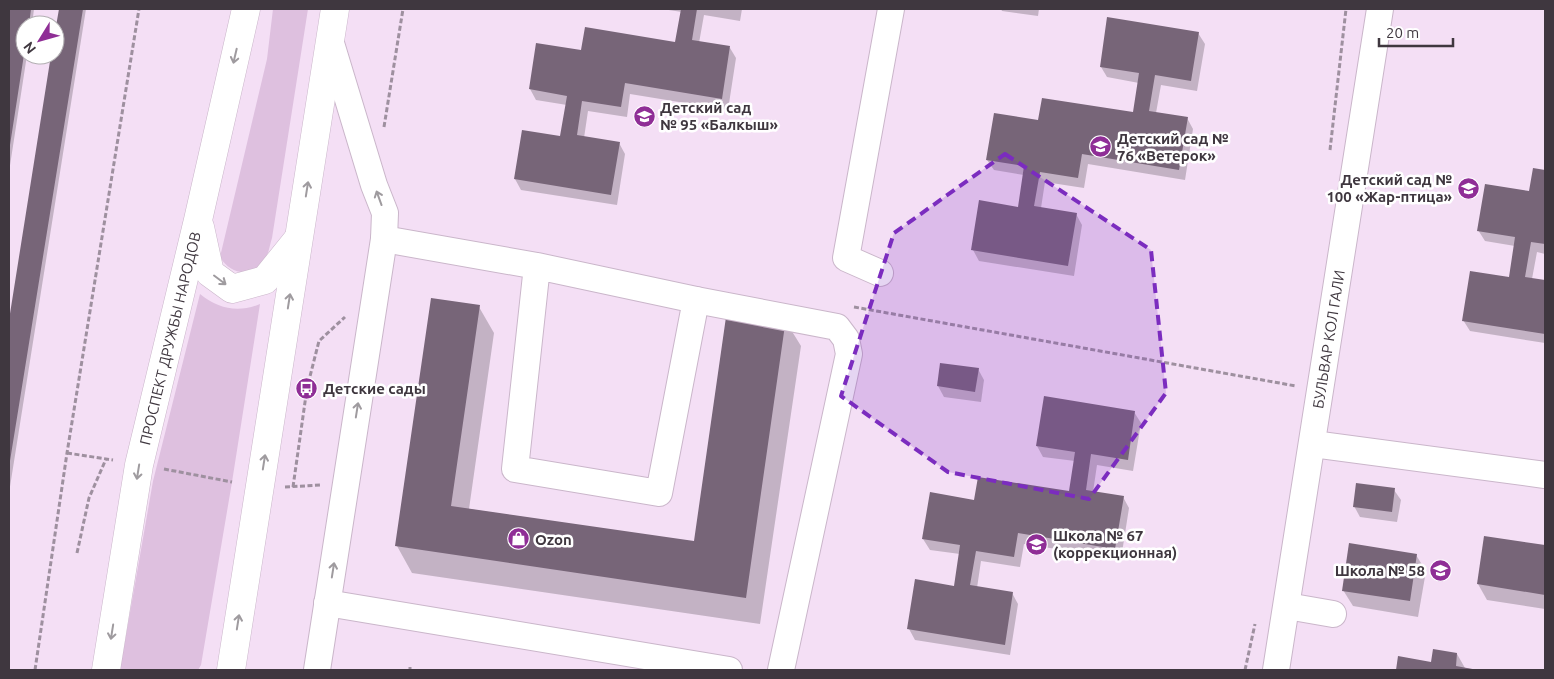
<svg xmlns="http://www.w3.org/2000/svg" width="1554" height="679" viewBox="0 0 1554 679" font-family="Ubuntu,sans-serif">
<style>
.green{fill:#dec0df}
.shadow{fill:#0003}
.building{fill:#776578}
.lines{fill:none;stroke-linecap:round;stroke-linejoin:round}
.minor-casing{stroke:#cab6ca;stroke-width:28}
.major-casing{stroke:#cab6ca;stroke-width:29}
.path{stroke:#9e909f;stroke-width:3;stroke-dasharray:5 2.5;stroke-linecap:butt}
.minor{stroke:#fff;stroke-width:26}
.major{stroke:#fff;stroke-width:28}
.oneway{stroke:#9f9b9f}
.marked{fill:#7b2cbf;fill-opacity:0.2;stroke:#7b2cbf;stroke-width:4;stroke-dasharray:10 6;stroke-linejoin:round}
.labels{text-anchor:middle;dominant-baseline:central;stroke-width:5;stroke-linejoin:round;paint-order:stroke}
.poi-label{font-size:15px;font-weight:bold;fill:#3f373f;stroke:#fff;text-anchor:start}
.street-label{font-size:15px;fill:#3f373f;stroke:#fff}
</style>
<rect width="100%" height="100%" fill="#f4dff5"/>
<g class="green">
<path d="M273 9H308L272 238C270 244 269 252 266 258 255 278 231 276 220 257L267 59Z"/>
<path d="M200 294C219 309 238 313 260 304L232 482 201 665 198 670H120L153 481Z"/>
</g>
<g class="shadow">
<polygon points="10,9 34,9 32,25 25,25 25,55 27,55 9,172"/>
<polygon points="60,9 86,9 9,493 9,327 53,55 55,55 55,40"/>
<polygon points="662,9 742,9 740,21 704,15 699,43 730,48 736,58 728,110 630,94 627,117 588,111 584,138 619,143 625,154 617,205 521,190 515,179 561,137 567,105 536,100 530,89 582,51 676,43 682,12"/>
<polygon points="1001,9 1039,9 1038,16 1002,11"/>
<polygon points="1198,33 1205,44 1197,91 1161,85 1156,113 1187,118 1193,129 1185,180 1088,164 1084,188 1045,182 1041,208 1076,214 1082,225 1074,276 979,261 973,250 1019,208 1024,175 994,170 987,160 1039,122 1134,114 1139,83 1107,77 1101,67"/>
<polygon points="1534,170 1545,171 1545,254 1537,252 1532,279 1545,281 1545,343 1470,331 1463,320 1510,278 1515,246 1485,241 1478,230 1530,192"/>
<polygon points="479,307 494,333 469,509 695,543 785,320 801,346 760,624 412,573 397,546"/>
<polygon points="978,369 984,380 981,402 944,397 938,386"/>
<polygon points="1134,412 1141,423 1133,471 1097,465 1093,492 1123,497 1129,508 1121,559 1024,544 1020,567 981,561 977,588 1012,593 1018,604 1010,655 915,640 909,629 955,587 960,554 930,550 923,539 975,501 1070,493 1075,461 1043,457 1037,446"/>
<polygon points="1394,490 1401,500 1397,522 1360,517 1354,506"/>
<polygon points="1485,537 1545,546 1545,609 1487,600 1478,584"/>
<polygon points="1416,555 1426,571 1418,617 1353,606 1343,590"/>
<polygon points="1457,654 1465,668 1477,670 1397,670 1399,658 1432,663"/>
</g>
<g class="building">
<polygon points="9,9 31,9 29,25 25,25 25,48 10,145"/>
<polygon points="59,9 83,9 9,467 9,320 51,55 55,55 55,32"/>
<polygon points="681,9 697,9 692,40 730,46 722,99 625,83 621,107 582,101 577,135 620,142 611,195 514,179 522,130 560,136 567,96 529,89 536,43 581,50 585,27 675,42"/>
<polygon points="1107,17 1199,32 1191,81 1155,75 1149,111 1188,117 1179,170 1082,154 1078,178 1040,172 1034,206 1077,213 1068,266 971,250 979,200 1018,207 1024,166 986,160 994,113 1038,120 1042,98 1133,112 1139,73 1100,67"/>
<polygon points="1533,168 1545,170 1545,244 1531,242 1525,277 1545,280 1545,334 1462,321 1470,271 1509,277 1515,237 1477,231 1485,184 1529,191"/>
<polygon points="431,298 480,305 451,506 694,541 727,310 786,318 746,598 395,546"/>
<polygon points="940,363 979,368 975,392 937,386"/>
<polygon points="1044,396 1135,411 1128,460 1091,454 1086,490 1124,496 1115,549 1018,533 1014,557 976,551 970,585 1013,592 1005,645 907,629 915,579 954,586 960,545 922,539 930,492 974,500 978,477 1069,491 1075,452 1036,446"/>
<polygon points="1356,483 1395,488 1392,512 1353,507"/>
<polygon points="1484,536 1545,545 1545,595 1477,584"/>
<polygon points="1349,543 1417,554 1410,601 1342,591"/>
<polygon points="1433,649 1457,653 1456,666 1478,670 1396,670 1398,656 1431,662"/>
</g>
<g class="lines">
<defs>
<g id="minor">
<polyline points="384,239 537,266 696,300 659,493 515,469 537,266"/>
<polyline points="880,273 846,258 891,9"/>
<polyline points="696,300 837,327 846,339 849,354 781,670"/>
<polyline points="1313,444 1545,475"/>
<polyline points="327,603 729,670"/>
<polyline points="1287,606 1333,614"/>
<polyline points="317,670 384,239 385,213 374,185 330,40"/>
<path id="s1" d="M1276 670 1380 9"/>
</g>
<g id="major">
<polyline points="200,227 210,273 232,289 265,280 298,239"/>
<path id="s2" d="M106 670 139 465 198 220 246 9"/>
<polyline points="231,670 335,9"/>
</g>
</defs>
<use href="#minor" class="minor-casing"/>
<use href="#major" class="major-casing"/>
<g class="path">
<polyline points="384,127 403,9"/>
<polyline points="1330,150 1346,9"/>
<polyline points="854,307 1296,386"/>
<polyline points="67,453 113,460"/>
<polyline points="164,469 232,482"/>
<polyline points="285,487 321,485"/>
<polyline points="293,487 307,388 319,341 345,317"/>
<polyline points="77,553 89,498 106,459"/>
<polyline points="35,670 67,453 139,9"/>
<polyline points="410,670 410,667"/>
<polyline points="1245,670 1255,624"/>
</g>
<use href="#minor" class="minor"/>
<use href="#major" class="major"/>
</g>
<defs><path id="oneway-shaft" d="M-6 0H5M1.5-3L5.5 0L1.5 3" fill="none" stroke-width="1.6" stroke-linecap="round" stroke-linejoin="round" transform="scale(1.25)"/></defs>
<g class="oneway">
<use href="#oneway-shaft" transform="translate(235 56) rotate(103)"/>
<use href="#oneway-shaft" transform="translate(307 189) rotate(-81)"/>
<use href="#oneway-shaft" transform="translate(379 198) rotate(-110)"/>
<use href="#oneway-shaft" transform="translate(220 280) rotate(37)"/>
<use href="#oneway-shaft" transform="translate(289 301) rotate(-81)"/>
<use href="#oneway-shaft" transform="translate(357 410) rotate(-81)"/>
<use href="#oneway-shaft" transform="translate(264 462) rotate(-81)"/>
<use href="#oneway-shaft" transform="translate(138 472) rotate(99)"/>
<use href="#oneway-shaft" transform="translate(333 570) rotate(-81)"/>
<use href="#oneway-shaft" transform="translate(238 622) rotate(-81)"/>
<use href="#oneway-shaft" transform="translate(112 632) rotate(99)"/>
</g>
<path class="marked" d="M1005 154 1151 250 1166 393 1089 499 948 472 841 396 894 233Z"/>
<defs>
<symbol id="school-disc" viewBox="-11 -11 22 22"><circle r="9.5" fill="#8f2e96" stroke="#fff"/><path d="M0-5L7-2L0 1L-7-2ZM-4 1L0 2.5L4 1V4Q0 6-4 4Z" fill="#fff"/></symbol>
<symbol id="bus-disc" viewBox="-11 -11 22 22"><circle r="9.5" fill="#8f2e96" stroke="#fff"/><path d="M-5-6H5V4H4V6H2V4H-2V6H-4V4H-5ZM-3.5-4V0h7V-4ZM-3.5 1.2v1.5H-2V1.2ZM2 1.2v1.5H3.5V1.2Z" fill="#fff"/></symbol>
<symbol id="shop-disc" viewBox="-11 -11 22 22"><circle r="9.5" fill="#8f2e96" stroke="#fff"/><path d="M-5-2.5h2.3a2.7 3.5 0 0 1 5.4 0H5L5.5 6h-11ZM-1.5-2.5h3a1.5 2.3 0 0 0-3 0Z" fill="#fff"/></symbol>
</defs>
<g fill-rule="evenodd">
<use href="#school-disc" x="632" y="104" width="25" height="25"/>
<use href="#school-disc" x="1088" y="134" width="25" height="25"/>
<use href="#school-disc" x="1456" y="176" width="25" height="25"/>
<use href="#bus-disc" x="294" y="376" width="25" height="25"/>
<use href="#shop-disc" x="506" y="526" width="25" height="25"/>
<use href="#school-disc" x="1024" y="532" width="25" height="25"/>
<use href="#school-disc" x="1428" y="558" width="25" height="25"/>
</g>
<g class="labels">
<g class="poi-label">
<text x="660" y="107">Детский сад<tspan x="660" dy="17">№ 95 «Балкыш»</tspan></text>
<text x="1117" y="138">Детский сад №<tspan x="1117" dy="17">76 «Ветерок»</tspan></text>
<text x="1452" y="179" text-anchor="end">Детский сад №<tspan x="1452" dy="17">100 «Жар-птица»</tspan></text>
<text x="323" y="388">Детские сады</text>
<text x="1053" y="535">Школа № 67<tspan x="1053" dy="17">(коррекционная)</tspan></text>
<text x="535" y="539">Ozon</text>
<text x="1425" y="570" text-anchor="end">Школа № 58</text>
</g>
<g class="street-label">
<text stroke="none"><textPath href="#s2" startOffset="338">ПРОСПЕКТ ДРУЖБЫ НАРОДОВ</textPath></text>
<text stroke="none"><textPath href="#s1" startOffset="335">БУЛЬВАР КОЛ ГАЛИ</textPath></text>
</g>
</g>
<rect width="1554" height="679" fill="none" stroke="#3f373f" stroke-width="20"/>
<g transform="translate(40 40) rotate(233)"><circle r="24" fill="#ffffff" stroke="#b2afb2"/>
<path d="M0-4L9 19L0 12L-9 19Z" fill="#8f2e96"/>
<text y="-8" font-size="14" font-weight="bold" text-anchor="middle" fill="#3f373f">N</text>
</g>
<path d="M1379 38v8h74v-8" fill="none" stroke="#3f373f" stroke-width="2.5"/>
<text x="1386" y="38" font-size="15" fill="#3f373f" stroke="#ffffff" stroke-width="4" paint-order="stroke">20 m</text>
</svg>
